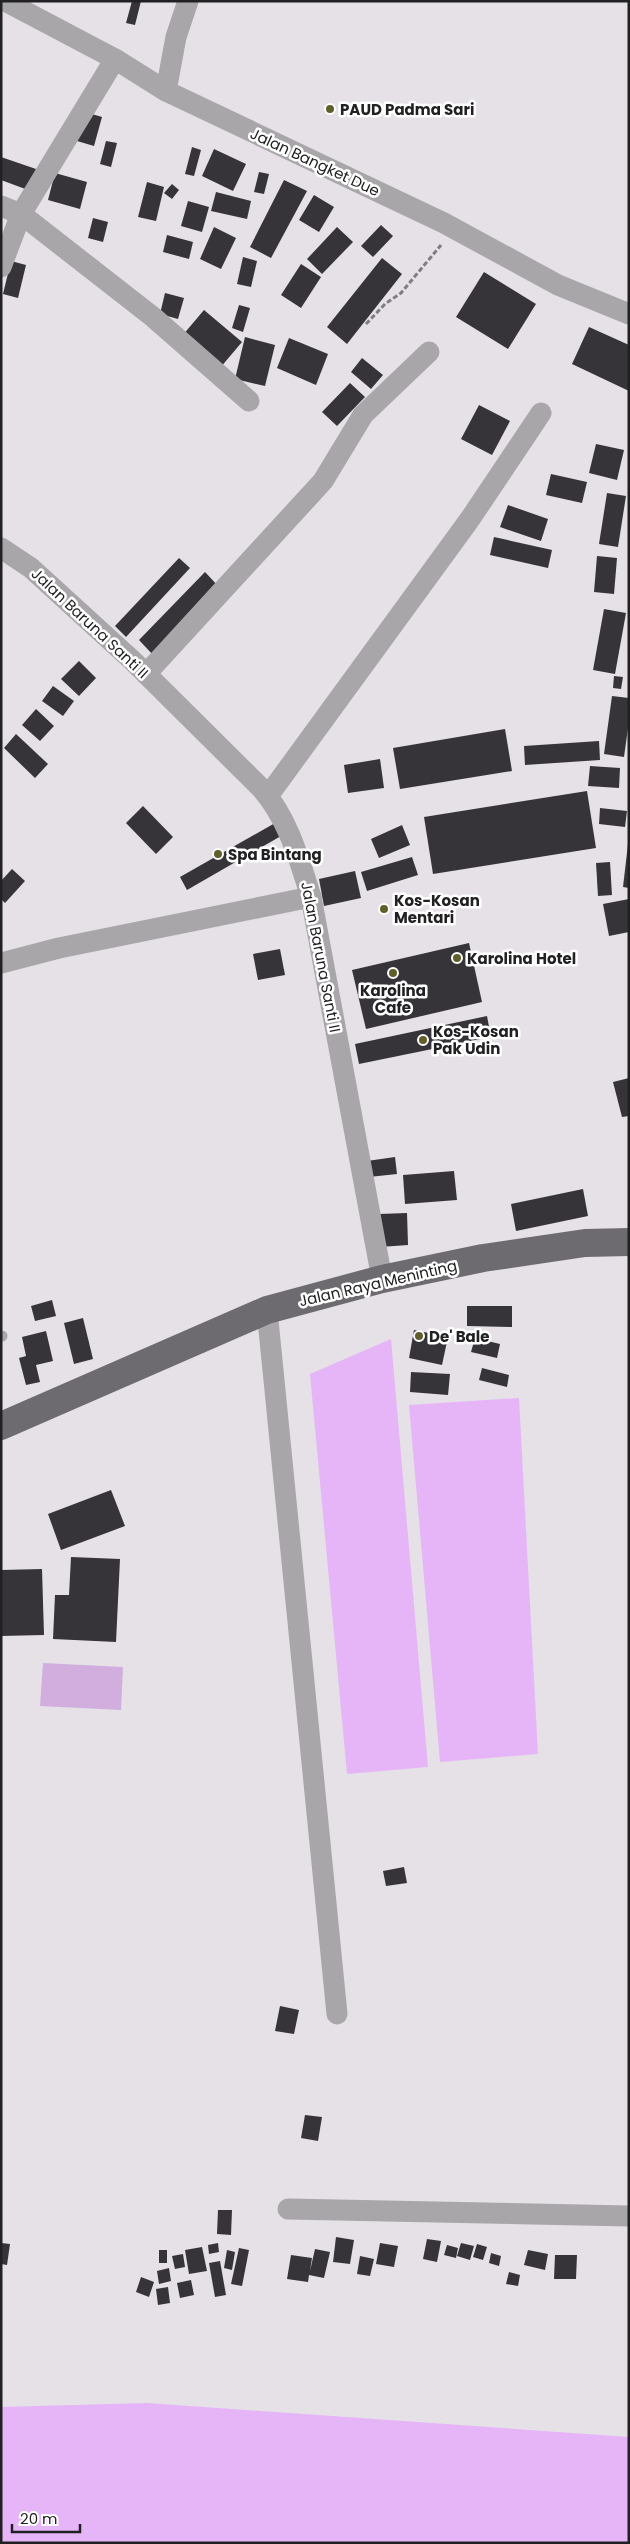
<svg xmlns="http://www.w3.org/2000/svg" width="630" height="2544" viewBox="0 0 630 2544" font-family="Poppins,sans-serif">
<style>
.green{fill:#d1aedd}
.water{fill:#e6b5f8}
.building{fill:#373439}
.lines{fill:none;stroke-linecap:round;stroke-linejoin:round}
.path{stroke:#7f7d81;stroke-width:3;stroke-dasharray:5 2.5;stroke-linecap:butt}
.service{stroke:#a8a6a9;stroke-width:11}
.minor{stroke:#a8a6a9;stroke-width:21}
.trunk{stroke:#6e6b70;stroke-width:28}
.poi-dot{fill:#605f2b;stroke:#fff;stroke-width:2}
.labels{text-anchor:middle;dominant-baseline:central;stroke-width:5;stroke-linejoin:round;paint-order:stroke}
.poi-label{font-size:15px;font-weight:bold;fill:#212022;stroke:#fff;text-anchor:start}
.street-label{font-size:15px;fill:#212022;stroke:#fff}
</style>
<rect width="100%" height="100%" fill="#e5e1e7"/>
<polygon class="green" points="43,1663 123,1667 121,1710 40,1706"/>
<g class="water">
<polygon points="391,1339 428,1767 347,1774 310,1374"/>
<polygon points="519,1398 538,1754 440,1762 409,1405"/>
<polygon points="147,2403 629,2437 629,2543 1,2543 1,2407"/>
</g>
<g class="building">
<polygon points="132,1 141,1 135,25 126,23"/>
<polygon points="85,112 102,117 94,146 77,141"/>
<polygon points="106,141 117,143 111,167 100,164"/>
<polygon points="192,147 201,150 194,176 185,174"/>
<polygon points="214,149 246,164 233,191 202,176"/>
<polygon points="1,157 36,169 28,190 1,180"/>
<polygon points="259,172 269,174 264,194 254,192"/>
<polygon points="55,173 87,182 80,209 48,200"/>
<polygon points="284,180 307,191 271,258 250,247"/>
<polygon points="147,182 164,187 156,221 138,217"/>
<polygon points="172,184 179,190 172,199 164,193"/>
<polygon points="216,192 251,201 247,219 211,211"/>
<polygon points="314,195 334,207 319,232 299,220"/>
<polygon points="188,201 209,207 202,232 181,226"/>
<polygon points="93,218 108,222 103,242 88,238"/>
<polygon points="381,225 393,236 373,257 361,246"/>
<polygon points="214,227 236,238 221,269 200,259"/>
<polygon points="337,227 353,242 322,274 307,259"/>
<polygon points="167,235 193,242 189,259 163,252"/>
<polygon points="243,257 257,261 251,287 237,284"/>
<polygon points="382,258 402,274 347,344 327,327"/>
<polygon points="11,261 26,265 18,298 3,294"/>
<polygon points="301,264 321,277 301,308 281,295"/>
<polygon points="484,272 536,304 508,349 456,317"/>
<polygon points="165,293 184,298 178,319 160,314"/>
<polygon points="239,305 250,308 243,332 232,328"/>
<polygon points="204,310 242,342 220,368 182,336"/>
<polygon points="589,327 629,345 629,391 572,364"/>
<polygon points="245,337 275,345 265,386 235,379"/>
<polygon points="289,338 328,354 316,385 277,368"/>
<polygon points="362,358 383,375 371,389 351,372"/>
<polygon points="350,383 365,397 337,426 322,412"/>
<polygon points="479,405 510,421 492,455 461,439"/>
<polygon points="596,444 624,450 617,480 589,473"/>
<polygon points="551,474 587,482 582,503 546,495"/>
<polygon points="607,493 626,496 618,547 599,544"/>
<polygon points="508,505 548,519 541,541 500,527"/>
<polygon points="494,537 552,550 548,568 490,555"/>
<polygon points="597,556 617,558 614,594 594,592"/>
<polygon points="179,558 190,568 126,637 115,626"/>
<polygon points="205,572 220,588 154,656 139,640"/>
<polygon points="604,609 626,613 615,674 593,670"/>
<polygon points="79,661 96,678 79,696 61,679"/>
<polygon points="614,676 623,677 621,689 613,688"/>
<polygon points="53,686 74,701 63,716 42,701"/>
<polygon points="612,696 629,698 629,721 624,757 604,754"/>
<polygon points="36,709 54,726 40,741 22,725"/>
<polygon points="505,729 512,771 400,789 393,748"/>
<polygon points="16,734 48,764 35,778 4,748"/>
<polygon points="599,741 600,760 525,765 524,746"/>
<polygon points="380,759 384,788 348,793 344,765"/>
<polygon points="590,766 620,768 619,788 588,786"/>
<polygon points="587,791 596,848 433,874 424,817"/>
<polygon points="143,806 173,837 156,854 126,823"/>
<polygon points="600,808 627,811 625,827 599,824"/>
<polygon points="275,823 281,836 187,890 180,877"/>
<polygon points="402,825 410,845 379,858 371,839"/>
<polygon points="628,844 629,845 629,888 623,887"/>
<polygon points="412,857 418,875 367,891 361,872"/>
<polygon points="610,862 612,895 598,896 596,863"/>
<polygon points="12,869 25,881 5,903 1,899 1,881"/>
<polygon points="355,871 361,898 324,906 319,879"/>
<polygon points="629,899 629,932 609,936 603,904"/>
<polygon points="469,943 482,1002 366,1029 352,970"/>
<polygon points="280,949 285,975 258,980 253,954"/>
<polygon points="487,1016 491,1037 359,1064 355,1044"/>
<polygon points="629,1078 629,1116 622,1117 613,1082"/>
<polygon points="395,1157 397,1174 369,1177 367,1161"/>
<polygon points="454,1171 457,1200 405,1204 403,1175"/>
<polygon points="583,1189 588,1216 516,1231 511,1204"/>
<polygon points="407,1213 408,1245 380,1247 379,1214"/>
<polygon points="52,1300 56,1316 35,1321 31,1306"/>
<polygon points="467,1306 512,1306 512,1327 467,1326"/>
<polygon points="83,1318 93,1359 74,1364 64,1323"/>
<polygon points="414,1330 448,1337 442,1365 409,1358"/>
<polygon points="46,1331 53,1361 36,1365 40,1382 26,1385 19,1358 26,1356 22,1337"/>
<polygon points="475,1338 500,1344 497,1358 471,1352"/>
<polygon points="482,1368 509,1375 507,1387 479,1380"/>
<polygon points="411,1372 450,1374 448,1395 410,1392"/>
<polygon points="111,1490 125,1526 61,1550 48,1514"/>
<polygon points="71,1557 120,1559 116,1642 53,1639 55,1595 69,1595"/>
<polygon points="42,1569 44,1635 1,1636 1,1570"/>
<polygon points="404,1867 407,1883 386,1886 383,1871"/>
<polygon points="280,2006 299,2010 294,2034 275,2031"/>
<polygon points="305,2115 322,2117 318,2141 301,2138"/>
<polygon points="218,2210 232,2210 231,2235 217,2234"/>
<polygon points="336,2237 354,2240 350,2264 333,2262"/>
<polygon points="427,2239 441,2241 437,2262 423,2259"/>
<polygon points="1,2243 10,2244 7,2265 1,2264"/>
<polygon points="218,2243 219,2252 209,2254 208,2245"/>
<polygon points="380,2243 398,2246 394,2267 376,2264"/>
<polygon points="461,2243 474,2246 470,2260 457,2256"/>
<polygon points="477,2244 487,2247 483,2260 473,2257"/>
<polygon points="447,2245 458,2248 456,2258 444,2255"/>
<polygon points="202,2247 207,2271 189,2274 185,2250"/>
<polygon points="239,2248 249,2250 242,2286 231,2284"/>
<polygon points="315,2249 330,2252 324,2278 309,2275 308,2282 287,2279 291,2255 312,2258 310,2271"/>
<rect x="159" y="2250" width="8" height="13"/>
<polygon points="227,2250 235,2252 232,2270 224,2268"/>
<polygon points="528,2250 548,2254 545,2270 524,2265"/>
<polygon points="491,2253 501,2256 499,2266 489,2263"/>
<polygon points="183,2254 185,2267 175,2269 172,2256"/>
<polygon points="555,2255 577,2255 576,2279 554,2279"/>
<polygon points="360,2256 374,2259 370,2276 357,2274"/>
<polygon points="220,2261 226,2295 215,2297 209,2263"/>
<polygon points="169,2268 171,2281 159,2284 157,2271"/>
<polygon points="509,2272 520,2275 518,2286 506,2284"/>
<polygon points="141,2277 154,2282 149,2297 136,2292"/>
<polygon points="191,2280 194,2295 180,2298 177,2283"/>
<polygon points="168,2287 170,2303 158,2305 156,2289"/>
</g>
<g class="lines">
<polyline class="path" points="366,324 385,304 401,293 441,245"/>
<polyline class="service" points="1,1336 2,1336"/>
<g class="minor">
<polyline points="5,1 115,59 166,91 444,223 558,285 629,314"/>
<polyline points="166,91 176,37 188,1"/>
<polyline points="1,206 21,214 153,317 249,401"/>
<polyline points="1,267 21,214 115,59"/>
<path d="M1 548 31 568 133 661 262 789C288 819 299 859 311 897L382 1279"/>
<polyline points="146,674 323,481 363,415 429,352"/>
<polyline points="268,796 470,519 541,413"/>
<polyline points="1,963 59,948 311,897"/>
<polyline points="267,1310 337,2014"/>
<polyline points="288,2209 629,2216"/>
</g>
<polyline class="trunk" points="1,1426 267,1310 382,1279 483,1258 585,1243 629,1242"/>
</g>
<g class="poi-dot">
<circle cx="330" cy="109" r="5"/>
<circle cx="218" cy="854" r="5"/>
<circle cx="384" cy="909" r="5"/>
<circle cx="457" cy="958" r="5"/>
<circle cx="393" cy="973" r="5"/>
<circle cx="423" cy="1040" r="5"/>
<circle cx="419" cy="1336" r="5"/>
</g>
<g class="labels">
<g class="poi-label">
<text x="340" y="109">PAUD Padma Sari</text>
<text x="228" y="854">Spa Bintang</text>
<text x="394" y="900">Kos-Kosan<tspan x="394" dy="17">Mentari</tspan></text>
<text x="467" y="958">Karolina Hotel</text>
<text x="393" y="990" text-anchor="middle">Karolina<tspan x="393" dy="17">Cafe</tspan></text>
<text x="433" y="1031">Kos-Kosan<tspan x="433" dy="17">Pak Udin</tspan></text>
<text x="429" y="1336">De' Bale</text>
</g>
<g class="street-label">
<text transform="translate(315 162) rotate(25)">Jalan Bangket Due</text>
<text transform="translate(90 623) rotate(43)">Jalan Baruna Santi II</text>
<text transform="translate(321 957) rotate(79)">Jalan Baruna Santi II</text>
<text transform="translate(378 1283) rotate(-13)">Jalan Raya Meninting</text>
</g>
</g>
<rect width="630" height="2544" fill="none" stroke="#212022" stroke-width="5"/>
<path d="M12 2524v8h68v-8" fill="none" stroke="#212022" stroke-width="2.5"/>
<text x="20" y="2524" font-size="15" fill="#212022" stroke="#ffffff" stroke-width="4" paint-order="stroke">20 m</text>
</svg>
